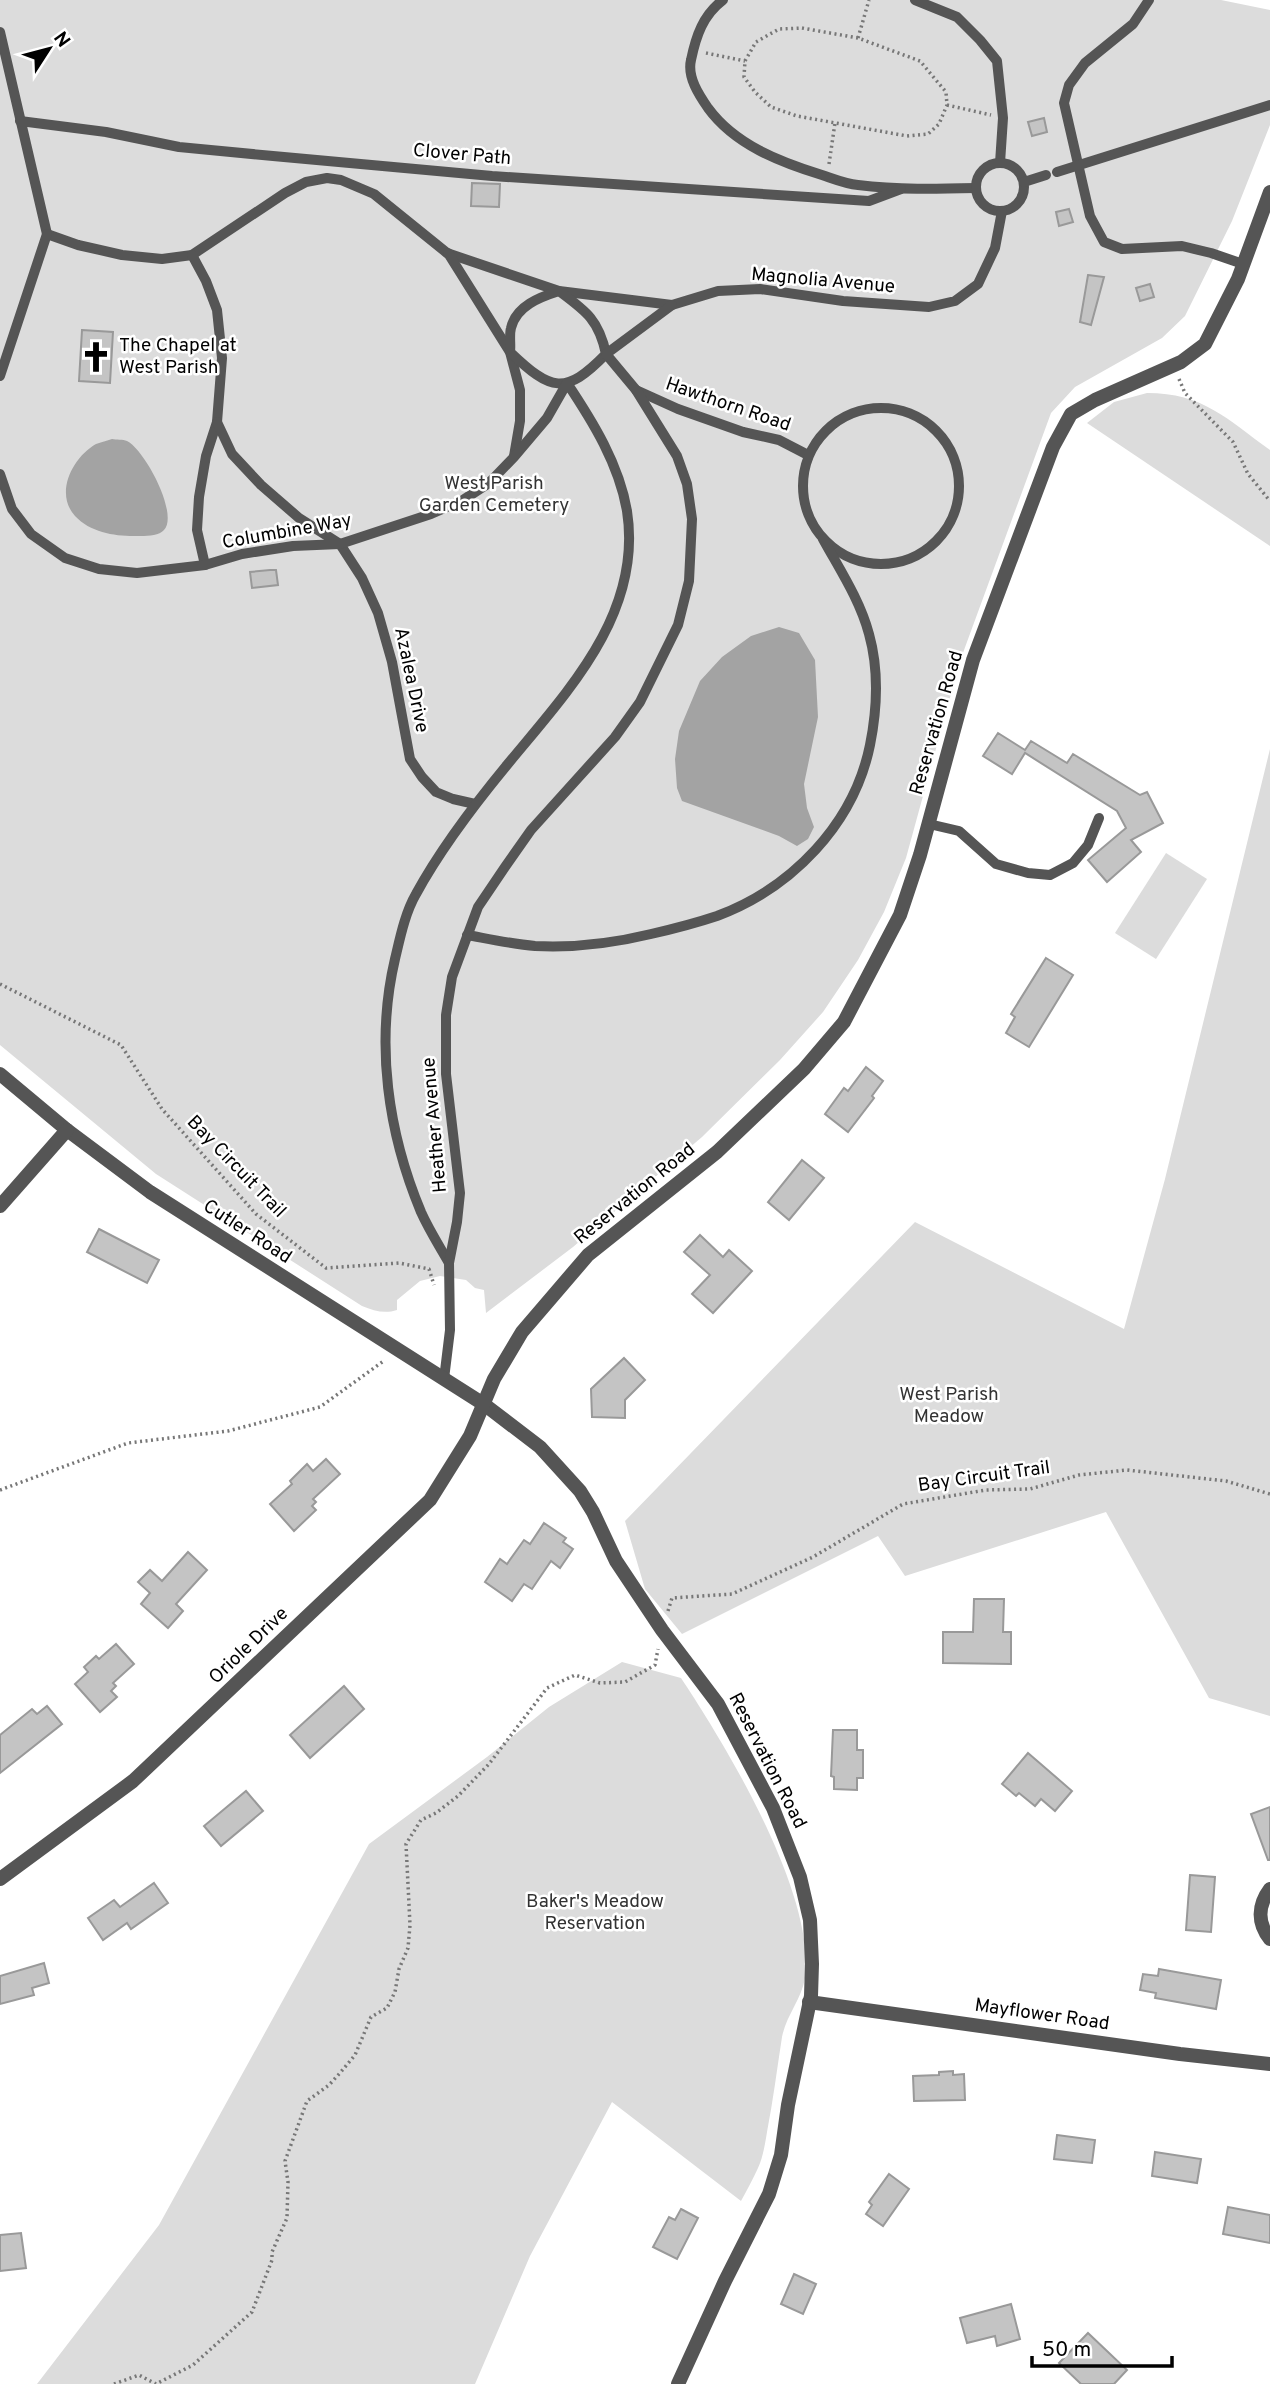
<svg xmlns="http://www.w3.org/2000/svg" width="1270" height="2384" viewBox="0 0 1270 2384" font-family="Overpass,sans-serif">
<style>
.green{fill:#dcdcdc}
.water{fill:#a3a3a3}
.building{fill:#c4c4c4;stroke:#999;stroke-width:2}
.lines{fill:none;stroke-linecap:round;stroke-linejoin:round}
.path{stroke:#777;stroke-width:3.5;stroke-dasharray:2 3.5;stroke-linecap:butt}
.lane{stroke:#555;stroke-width:10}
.street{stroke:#555;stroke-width:14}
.labels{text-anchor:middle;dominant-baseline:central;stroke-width:5;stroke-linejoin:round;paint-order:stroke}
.street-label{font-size:19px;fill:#000;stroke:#fff}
.poi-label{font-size:19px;fill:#000;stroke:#fff;text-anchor:start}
.park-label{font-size:19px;fill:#333;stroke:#fff}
</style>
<rect width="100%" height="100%" fill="#fff"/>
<g class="green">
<path d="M0 0H1221L1270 10V125L1232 221 1185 316 1162 338 1075 387 1051 413 960 661 906 858 884 912 858 960 823 1012 780 1060 702 1137 573 1247 486 1313 484 1290 475 1288 466 1280 440 1276 420 1281 397 1300V1310C385 1314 374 1311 362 1306L156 1174 0 1045Z"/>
<path d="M1147 393C1203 393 1227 419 1270 450V546L1087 423 1114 402Z"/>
<polygon points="1270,749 1270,1716 1209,1698 1106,1512 905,1576 878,1536 682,1634 645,1589 625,1521 915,1222 1124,1329 1165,1179"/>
<polygon points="1166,853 1207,879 1156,959 1115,933"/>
<path d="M622 1662 681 1678C727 1747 816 1895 805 1978 802 1998 786 2016 782 2037 777 2069 773 2101 767 2132 765 2144 763 2157 758 2168 753 2179 747 2190 741 2201L612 2102 530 2256 475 2384H37L159 2225 369 1844 487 1757 549 1707Z"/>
</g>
<g class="water">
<path d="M112 439C116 440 123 439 127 441 145 450 179 514 164 530 158 537 143 536 134 536 113 536 90 532 75 516 54 493 73 457 96 444 101 442 107 441 112 439Z"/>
<polygon points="779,627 799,633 815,660 818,717 804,784 807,808 814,827 808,839 797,846 779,836 682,801 677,788 675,759 679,731 700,681 722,657 751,636"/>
</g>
<g class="building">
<polygon points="1044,118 1047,132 1032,136 1028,122"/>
<polygon points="472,183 500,184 499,207 471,206"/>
<polygon points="1069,209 1073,222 1059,226 1056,212"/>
<polygon points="1088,275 1104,277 1091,325 1080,322"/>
<polygon points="1150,284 1154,297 1140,301 1136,288"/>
<polygon points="82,330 113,332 110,383 79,381"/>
<polygon points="270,570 276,570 278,585 252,588 250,572"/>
<polygon points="998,733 1025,750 1031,741 1067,763 1073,754 1140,795 1147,792 1163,823 1131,840 1141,852 1107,882 1088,860 1126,828 1117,811 1025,753 1012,774 983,756"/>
<polygon points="1046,958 1073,975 1029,1047 1006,1033 1015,1017 1011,1014"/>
<polygon points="866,1067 883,1081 872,1096 874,1098 848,1132 825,1114 844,1088 848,1091"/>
<polygon points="802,1160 824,1178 789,1220 768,1202"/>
<polygon points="99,1229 159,1260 147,1283 87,1252"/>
<polygon points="700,1235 723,1257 729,1250 752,1271 713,1313 692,1294 710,1275 684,1252"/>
<polygon points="624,1358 645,1380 625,1400 625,1418 592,1417 591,1389"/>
<polygon points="326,1459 340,1474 313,1499 316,1502 312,1506 316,1510 294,1531 270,1504 292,1484 290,1481 307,1464 313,1471"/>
<polygon points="544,1523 566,1538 563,1542 573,1549 560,1568 551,1561 532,1589 524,1584 512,1601 485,1582 500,1559 507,1564 524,1540 530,1544"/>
<polygon points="188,1552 207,1570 176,1604 183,1611 168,1628 141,1604 150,1593 138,1582 150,1570 162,1581"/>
<polygon points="974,1599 1004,1599 1003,1632 1011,1632 1011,1664 943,1663 943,1632 973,1632"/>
<polygon points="116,1644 134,1664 113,1683 116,1686 111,1691 117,1697 100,1712 75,1684 88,1672 84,1667 96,1656 99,1659"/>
<polygon points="344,1686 364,1709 310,1758 290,1735"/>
<polygon points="47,1706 62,1724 0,1773 0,1735 32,1709 37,1714"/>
<polygon points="833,1730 857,1730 857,1750 863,1750 863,1778 857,1778 857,1790 834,1789 834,1777 831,1776"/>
<polygon points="1028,1753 1072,1791 1055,1811 1041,1799 1035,1806 1019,1793 1016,1796 1002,1784"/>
<polygon points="246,1791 263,1811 221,1846 204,1826"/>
<polygon points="1270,1807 1270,1860 1268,1860 1251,1814"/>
<polygon points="1190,1875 1215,1877 1211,1932 1186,1930"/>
<polygon points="154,1883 168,1903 131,1929 127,1923 103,1940 88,1918 114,1900 120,1907"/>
<polygon points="44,1963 49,1983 32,1988 34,1995 0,2004 0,1976"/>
<polygon points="1159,1969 1221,1980 1216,2009 1155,1998 1156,1993 1140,1990 1143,1974 1158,1976"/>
<polygon points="953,2071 953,2075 964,2074 965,2100 914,2101 913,2076 939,2075 939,2072"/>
<polygon points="1057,2135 1095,2140 1092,2163 1054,2159"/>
<polygon points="1155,2152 1201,2159 1197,2183 1152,2176"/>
<polygon points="889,2174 909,2189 883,2226 866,2214 872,2205 869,2202"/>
<polygon points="1228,2207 1270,2215 1270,2243 1223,2234"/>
<polygon points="681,2209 698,2218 677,2259 653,2247 669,2217 675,2220"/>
<polygon points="21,2233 26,2268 0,2271 0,2235"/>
<polygon points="794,2274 816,2284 803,2314 781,2304"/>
<polygon points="1011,2304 1020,2339 997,2346 995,2336 967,2343 960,2318"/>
<polygon points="1088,2333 1127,2370 1114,2384 1081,2384 1059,2363"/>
</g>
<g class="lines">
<g class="path">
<polygon points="802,28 858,38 920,61 946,92 947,105 939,124 928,134 907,136 797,116 771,107 755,92 744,77 745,61 756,42 779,29"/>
<polyline points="858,38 869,0"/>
<polyline points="706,53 745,61"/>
<polyline points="947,105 991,115"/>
<polyline points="829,164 835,123"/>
<polyline points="1179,379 1185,393 1233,442 1248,474 1270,501"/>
<polyline points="0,984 121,1045 162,1109 256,1214 326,1268 399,1263 429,1269 434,1285"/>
<polyline points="0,1490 128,1443 228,1431 320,1407 385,1360"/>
<polyline points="668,1611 672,1598 732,1594 813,1557 903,1504 986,1490 1030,1489 1079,1475 1127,1470 1226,1481 1270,1494"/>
<polyline points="114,2384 139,2375 156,2384 193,2365 252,2312 272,2260 272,2252 287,2218 288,2182 285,2161 307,2101 329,2085 340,2073 355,2055 371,2017 387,2008 395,1992 399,1969 408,1948 410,1925 406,1844 421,1820 436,1813 458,1796 489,1764 547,1688 575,1675 600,1683 625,1682 655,1665 658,1649"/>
</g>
<g class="lane">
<path d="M723 0C703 15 696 36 691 60 687 77 699 95 708 108 735 145 780 162 822 175 834 179 846 184 858 185 898 190 937 189 976 188"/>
<polyline points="915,0 957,17 980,40 997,61 1003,118 1000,163"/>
<polyline points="1149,0 1133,24 1085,63 1069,85 1064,103 1090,216 1104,242 1122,249 1182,246 1211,253 1243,264"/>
<polyline points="0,32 47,234"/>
<polyline points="20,121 106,132 179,147 273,156 492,176 869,201 901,189"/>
<circle cx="1000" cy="187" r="24"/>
<polyline points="1057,172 1270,105"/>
<polyline points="1024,182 1046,175"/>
<polyline points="47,234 78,245 122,255 162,259 192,255 285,193 306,182 327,178 341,180 374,194 447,253 559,291 672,305 718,291 760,289 843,301 929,307 955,301 978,284 995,248 1002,211"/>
<polyline points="448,253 510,352 520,390 520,421 514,456"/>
<polyline points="192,255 206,281 217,310 222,358 217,422 206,456 199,497 197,530 205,565"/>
<path d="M559 291C586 311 599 320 606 354 565 396 551 391 510 352 511 345 509 335 511 328 516 306 540 297 559 291Z"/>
<polyline points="0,376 47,234"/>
<polyline points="636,390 678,409 743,432 779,440 808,455"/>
<circle cx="881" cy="486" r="78"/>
<polyline points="217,422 232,454 261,485 299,518 340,544 362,578 378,613 392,662 410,759 422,777 436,792 453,799 475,804"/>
<path d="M0 474 12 509 31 534 65 558 99 569 137 573 205 565 242 554 293 546 340 544 431 514 463 500 489 483 514 457 547 418 567 383C593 422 619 464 627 511 643 614 567 692 507 765 474 805 441 848 416 894 405 913 400 938 395 959 375 1044 388 1133 421 1212 429 1230 440 1247 449 1263"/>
<polyline points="929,824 959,831 996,864 1028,873 1050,875 1073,863 1088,845 1099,818"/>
<path d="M467 935C489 939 512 944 535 946 573 948 614 943 651 934 673 929 696 923 717 916 792 888 854 824 870 745 877 710 879 670 869 634 860 600 840 570 823 539"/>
<polyline points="444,1379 450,1330 449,1263 457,1222 460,1193 446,1074 446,1015 452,977 478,907 505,867 531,830 615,737 640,702 678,625 689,581 692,519 687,484 677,456 636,390 606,354 672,305"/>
</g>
<g class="street">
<polyline points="0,1074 67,1130 150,1192 485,1405 540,1447 580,1491 593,1512 616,1561 662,1630 718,1704 773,1808 800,1877 810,1920 812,1964 811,1996 788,2105 781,2155 769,2194 725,2281 678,2384"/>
<polyline points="0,1206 67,1130"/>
<polyline points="0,1879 133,1781 430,1500 470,1436 494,1379 522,1332 588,1255 717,1152 804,1069 844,1022 900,915 920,855 973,660 1053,447 1071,414 1095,400 1181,362 1205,344 1238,279 1270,192"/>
<path d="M1270 1889C1258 1905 1257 1923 1270 1939"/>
<polyline points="809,2002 1180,2054 1270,2064"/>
</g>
</g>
<defs>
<symbol id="church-bare" viewBox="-9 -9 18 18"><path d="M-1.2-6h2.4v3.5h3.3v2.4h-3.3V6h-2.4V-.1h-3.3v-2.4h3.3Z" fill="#000" stroke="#fff" stroke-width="2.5" paint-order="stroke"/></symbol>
</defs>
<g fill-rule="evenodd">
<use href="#church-bare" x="74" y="335" width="44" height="44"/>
</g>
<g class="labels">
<g class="street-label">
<text transform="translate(462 155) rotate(5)">Clover Path</text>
<text transform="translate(823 281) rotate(5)">Magnolia Avenue</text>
<text transform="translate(728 405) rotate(19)">Hawthorn Road</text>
<text transform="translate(287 532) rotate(-10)">Columbine Way</text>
<text transform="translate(411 680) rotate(78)">Azalea Drive</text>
<text transform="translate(937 723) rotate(-74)">Reservation Road</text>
<text transform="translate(435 1125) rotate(-95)">Heather Avenue</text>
<text transform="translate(236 1167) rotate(46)">Bay Circuit Trail</text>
<text transform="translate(635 1194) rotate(-39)">Reservation Road</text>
<text transform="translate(247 1232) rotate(33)">Cutler Road</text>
<text transform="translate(984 1477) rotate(-8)">Bay Circuit Trail</text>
<text transform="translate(249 1646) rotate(-44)">Oriole Drive</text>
<text transform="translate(767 1761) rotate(63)">Reservation Road</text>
<text transform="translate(1042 2015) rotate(8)">Mayflower Road</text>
</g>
<g class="poi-label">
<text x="119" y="346">The Chapel at<tspan x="119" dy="22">West Parish</tspan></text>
</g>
<g class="park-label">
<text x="494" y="484">West Parish<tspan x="494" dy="22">Garden Cemetery</tspan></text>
<text x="949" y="1395">West Parish<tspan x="949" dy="22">Meadow</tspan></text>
<text x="595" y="1902">Baker's Meadow<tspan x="595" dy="22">Reservation</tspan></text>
</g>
</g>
<g transform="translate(49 49) rotate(54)" stroke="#ffffff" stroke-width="5" paint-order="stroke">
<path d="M0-5L12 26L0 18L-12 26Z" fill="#000000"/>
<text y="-10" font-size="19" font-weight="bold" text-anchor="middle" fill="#000000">N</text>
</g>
<path d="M1032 2356v10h140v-10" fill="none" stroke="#000000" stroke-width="3.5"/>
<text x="1042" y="2356" font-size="21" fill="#000000" stroke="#ffffff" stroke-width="5" paint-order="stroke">50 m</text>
</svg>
